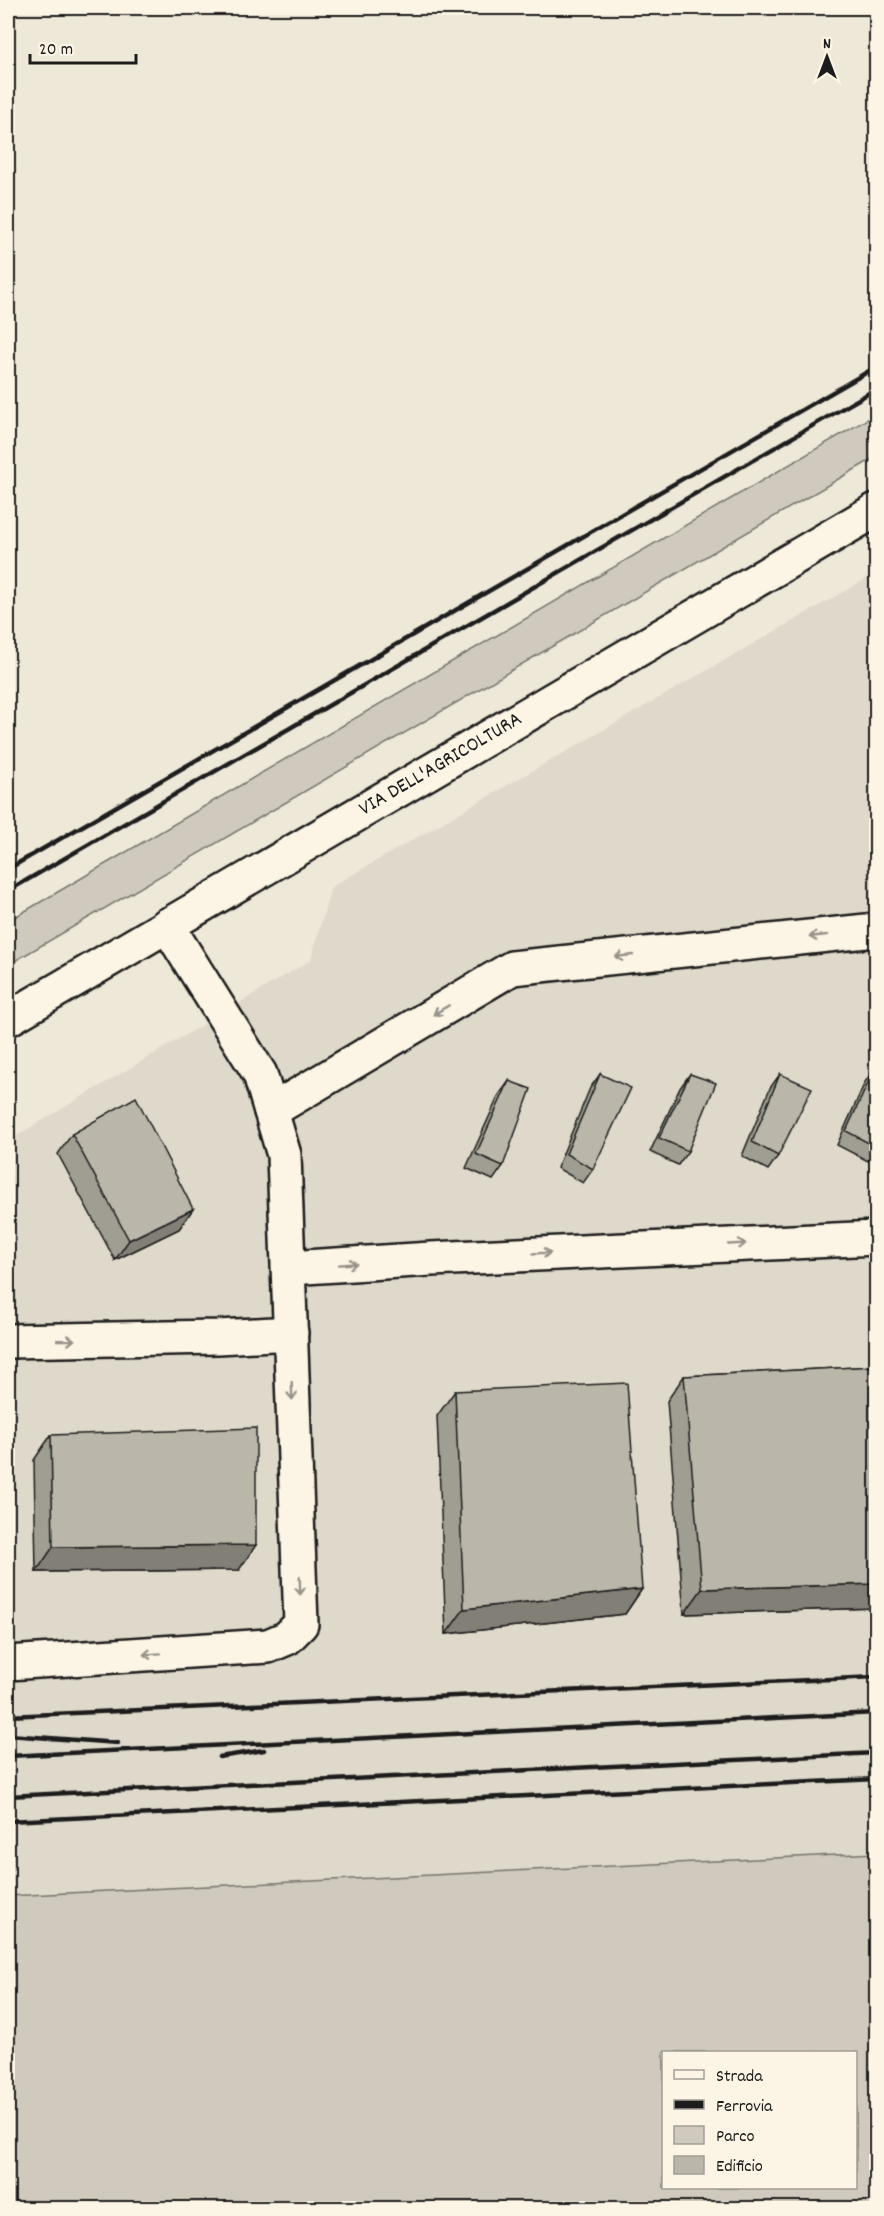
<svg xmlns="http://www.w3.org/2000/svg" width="884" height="2216" viewBox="0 0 884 2216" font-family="Dekko,sans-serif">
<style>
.built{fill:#ded9cb}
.green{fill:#cfcabd;stroke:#76736c;stroke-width:1.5;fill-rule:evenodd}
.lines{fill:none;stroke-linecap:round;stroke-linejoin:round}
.minor-casing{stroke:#1c1c1c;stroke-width:38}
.minor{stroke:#fcf5e5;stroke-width:33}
.rail{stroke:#1c1c1c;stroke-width:4.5}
.wall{fill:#a09d92;stroke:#1c1c1c;stroke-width:1.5}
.shaded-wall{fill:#827f77;stroke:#1c1c1c;stroke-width:1.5}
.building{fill:#bab6aa;stroke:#1c1c1c;stroke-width:1.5}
.oneway{stroke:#97938b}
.labels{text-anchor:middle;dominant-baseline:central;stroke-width:6;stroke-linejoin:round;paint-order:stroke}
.street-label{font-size:21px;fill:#1c1c1c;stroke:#fcf5e5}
</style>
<rect width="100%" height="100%" fill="#eee8d9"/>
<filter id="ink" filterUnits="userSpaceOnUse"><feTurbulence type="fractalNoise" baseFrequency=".0167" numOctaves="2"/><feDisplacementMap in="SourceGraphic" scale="12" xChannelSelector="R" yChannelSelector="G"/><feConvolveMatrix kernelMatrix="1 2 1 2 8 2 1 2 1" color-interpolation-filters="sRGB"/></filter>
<g filter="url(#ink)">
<polygon class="built" points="876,573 876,1859 8,1898 8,1141 311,960 331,887"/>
<g class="green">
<polygon points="876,414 876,457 8,965 8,921"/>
<path d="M876 1853V2208H8V1896ZM664 2052H856V2188H664Z"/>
</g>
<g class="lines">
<defs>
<g id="minor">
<path id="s1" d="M8 1019 876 510"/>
<polyline points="271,1111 512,968 876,930"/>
<polyline points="289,1268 431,1259 876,1238"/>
<polyline points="8,1341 218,1337 291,1333"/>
<polyline points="8,1663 268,1646 287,1638 301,1624 284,1155 260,1074 167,925"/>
</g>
</defs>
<use href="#minor" class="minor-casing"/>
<use href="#minor" class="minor"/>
<g class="rail">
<polyline points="8,869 876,367"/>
<polyline points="8,891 876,389"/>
<polyline points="8,1716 876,1677"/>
<polyline points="8,1735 118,1743"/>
<polyline points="8,1756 876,1713"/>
<polyline points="219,1757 264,1750"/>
<polyline points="8,1796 876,1753"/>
<polyline points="8,1821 876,1779"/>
</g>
</g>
<g class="wall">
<polygon points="875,1068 876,1148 868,1161 837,1145 865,1082"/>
<polygon points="600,1074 593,1169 583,1183 557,1168 590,1088"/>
<polygon points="690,1074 688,1151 678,1165 650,1152 680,1088"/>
<polygon points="780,1074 778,1156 768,1170 742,1156 770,1088"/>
<polygon points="509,1081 503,1166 493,1180 466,1168 499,1095"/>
<polygon points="72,1134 193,1209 179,1229 115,1260 58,1154"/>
<polygon points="876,1366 876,1608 684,1614 667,1401 684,1376"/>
<polygon points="455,1391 642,1589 625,1614 446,1634 437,1416"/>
<polygon points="51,1435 239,1570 36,1572 34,1460"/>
</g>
<g class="shaded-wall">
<polygon points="193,1209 179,1229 115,1260 129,1240"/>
<polygon points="256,1545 239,1570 36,1572 53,1547"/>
<polygon points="876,1584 876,1608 684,1614 702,1589"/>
<polygon points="642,1589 625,1614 446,1634 464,1609"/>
</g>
<g class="building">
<polygon points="875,1068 876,1068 876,1147 846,1131"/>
<polygon points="600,1074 631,1088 593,1169 566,1154"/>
<polygon points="690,1074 716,1083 688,1151 659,1138"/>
<polygon points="780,1074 812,1088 778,1156 752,1142"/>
<polygon points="509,1081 531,1089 503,1166 476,1154"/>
<polygon points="136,1097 193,1209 129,1240 72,1134"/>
<polygon points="876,1366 876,1584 702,1589 684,1376"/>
<polygon points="627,1383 642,1589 464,1609 455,1391"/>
<polygon points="256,1428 256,1545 53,1547 51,1435"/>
</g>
<defs><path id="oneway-shaft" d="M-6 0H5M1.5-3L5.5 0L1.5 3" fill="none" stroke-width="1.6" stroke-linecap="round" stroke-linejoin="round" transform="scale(1.5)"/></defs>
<g class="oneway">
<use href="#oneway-shaft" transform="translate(818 936) rotate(174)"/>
<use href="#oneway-shaft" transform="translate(624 956) rotate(174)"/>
<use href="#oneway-shaft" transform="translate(441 1010) rotate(149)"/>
<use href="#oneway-shaft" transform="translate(737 1244) rotate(-3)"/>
<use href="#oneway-shaft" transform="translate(542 1253) rotate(-3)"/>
<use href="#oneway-shaft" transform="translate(348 1264) rotate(-4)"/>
<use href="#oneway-shaft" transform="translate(66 1340) rotate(-1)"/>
<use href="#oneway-shaft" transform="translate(292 1391) rotate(88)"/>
<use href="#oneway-shaft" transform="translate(300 1586) rotate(88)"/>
<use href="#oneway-shaft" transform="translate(152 1654) rotate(176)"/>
</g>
</g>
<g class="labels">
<g class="street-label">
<text stroke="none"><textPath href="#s1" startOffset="502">VIA DELL'AGRICOLTURA</textPath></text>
</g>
</g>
<rect width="884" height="2216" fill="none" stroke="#fcf5e5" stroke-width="30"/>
<rect x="15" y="15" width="854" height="2186" fill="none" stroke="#1c1c1c" stroke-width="2" filter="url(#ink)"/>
<rect x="662" y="2051" width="195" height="138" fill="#fcf5e5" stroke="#a29e95" stroke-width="1.5"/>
<rect x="674" y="2070" width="30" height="9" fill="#fcf5e5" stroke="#a29e95" stroke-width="1.5"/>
<text x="716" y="2081" font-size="18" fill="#1c1c1c">Strada</text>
<rect x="674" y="2100" width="30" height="9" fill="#1c1c1c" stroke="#a29e95" stroke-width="1.5"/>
<text x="716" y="2111" font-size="18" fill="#1c1c1c">Ferrovia</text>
<rect x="674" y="2126" width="30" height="18" fill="#cfcabd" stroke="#a29e95" stroke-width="1.5"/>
<text x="716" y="2141" font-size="18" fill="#1c1c1c">Parco</text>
<rect x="674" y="2156" width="30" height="18" fill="#bab6aa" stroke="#a29e95" stroke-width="1.5"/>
<text x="716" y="2171" font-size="18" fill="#1c1c1c">Edificio</text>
<g transform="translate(827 57)" stroke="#fcf5e5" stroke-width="4.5" paint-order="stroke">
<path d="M0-4.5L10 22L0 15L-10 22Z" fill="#1c1c1c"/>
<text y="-9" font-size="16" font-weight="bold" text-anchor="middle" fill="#1c1c1c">N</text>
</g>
<path d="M30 54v9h106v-9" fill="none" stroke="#1c1c1c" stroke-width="3"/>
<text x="39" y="54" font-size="18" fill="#1c1c1c" stroke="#fcf5e5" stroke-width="4.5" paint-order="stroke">20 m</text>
</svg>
